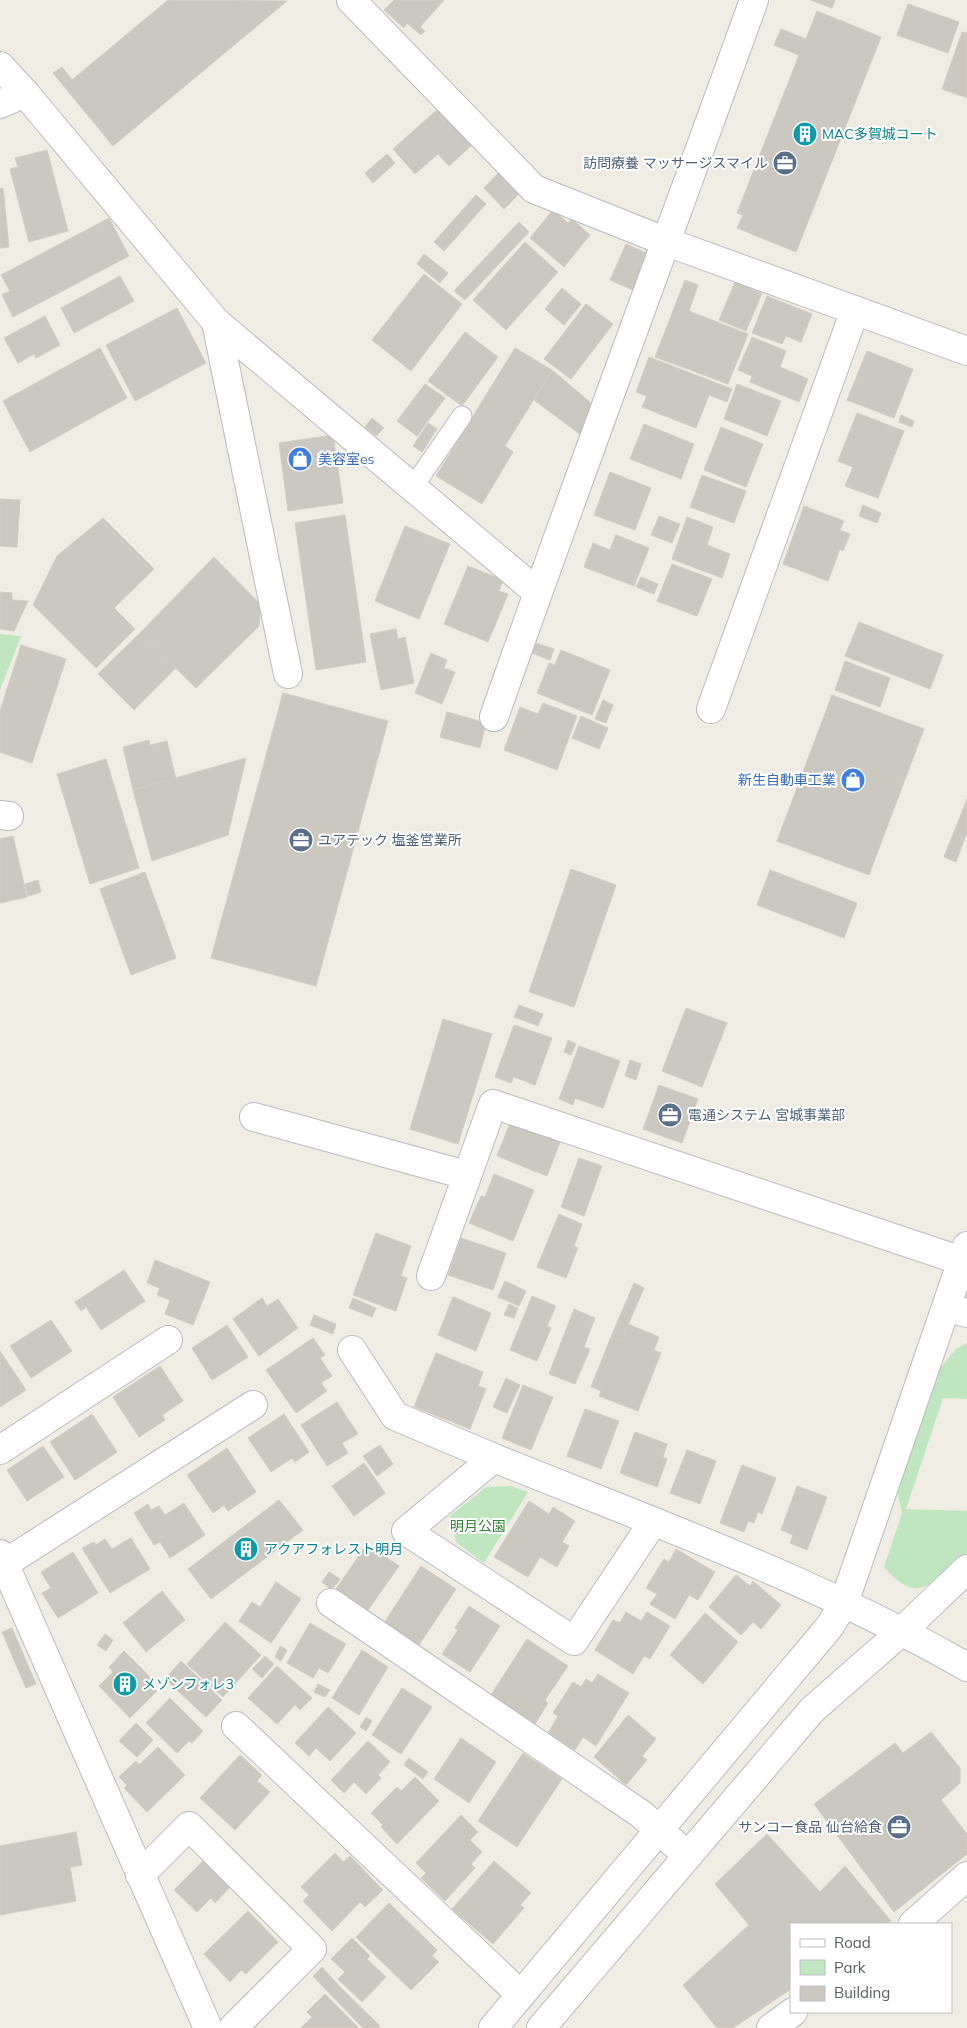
<svg xmlns="http://www.w3.org/2000/svg" width="967" height="2028" viewBox="0 0 967 2028" font-family="Mulish,'Noto Sans JP',sans-serif">
<style>
.green{fill:#c0e6c0}
.building{fill:#cbc8c2;stroke:#d3cdc2}
.lines{fill:none;stroke-linecap:round;stroke-linejoin:round}
.service-casing{stroke:#b8bbc0;stroke-width:21}
.minor-casing{stroke:#b8bbc0;stroke-width:30}
.tertiary-casing{stroke:#b8bbc0;stroke-width:30}
.service{stroke:#fff;stroke-width:19}
.minor{stroke:#fff;stroke-width:28}
.tertiary{stroke:#fff;stroke-width:28}
.labels{text-anchor:middle;dominant-baseline:central;stroke-width:4;stroke-linejoin:round;paint-order:stroke}
.culture-label{font-size:14px;fill:#0d838f;stroke:#fff;text-anchor:start}
.service-label{font-size:14px;fill:#4e5e75;stroke:#fff;text-anchor:end}
.shop-label{font-size:14px;fill:#366cbe;stroke:#fff;text-anchor:start}
.park-label{font-size:14px;fill:#348336;stroke:#fff}
</style>
<rect width="100%" height="100%" fill="#eeece3"/>
<g class="green">
<polygon points="0,634 21,636 0,690"/>
<path d="M967 1343V1399L943 1398 906 1509 967 1511V1552L928 1585C910 1595 896 1580 884 1567L902 1513 897 1490 941 1367 956 1349Z"/>
<polygon points="511,1486 528,1492 484,1563 456,1542 450,1516 486,1487"/>
</g>
<g class="building">
<polygon points="168,0 287,1 113,146 53,73 62,67 72,80"/>
<polygon points="394,0 444,0 420,27 425,31 421,35 407,23 404,28 384,10"/>
<polygon points="810,0 835,0 832,8"/>
<polygon points="908,4 959,22 948,53 897,35"/>
<polygon points="817,11 881,37 796,252 737,228 743,215 737,213 799,55 774,45 781,29 806,39"/>
<polygon points="962,32 967,33 967,98 942,89"/>
<polygon points="439,108 472,145 449,166 438,154 415,174 393,149"/>
<polygon points="47,150 68,231 29,242 10,169 18,167 15,158"/>
<polygon points="387,154 395,163 373,183 365,173"/>
<polygon points="502,169 523,190 504,209 484,188"/>
<polygon points="3,188 9,247 0,248 0,189"/>
<polygon points="476,195 486,204 444,251 434,242"/>
<polygon points="553,210 568,223 572,219 590,235 564,267 530,238"/>
<polygon points="109,218 129,256 13,317 2,295 10,291 1,275"/>
<polygon points="519,222 529,232 465,300 454,291"/>
<polygon points="525,242 558,272 506,330 473,300"/>
<polygon points="626,244 651,255 635,291 610,280"/>
<polygon points="424,254 448,273 440,283 417,264"/>
<polygon points="424,274 462,304 411,371 372,340"/>
<polygon points="120,276 134,301 74,333 61,308"/>
<polygon points="685,280 698,285 689,311 748,334 728,384 655,357"/>
<polygon points="735,282 762,293 746,331 719,320"/>
<polygon points="562,288 581,304 564,325 545,309"/>
<polygon points="767,296 812,314 801,342 786,336 782,344 752,333"/>
<polygon points="586,304 613,324 571,379 544,359"/>
<polygon points="177,308 206,363 135,401 106,345"/>
<polygon points="45,316 60,345 36,358 34,354 18,363 4,338"/>
<polygon points="465,332 498,357 462,406 428,381"/>
<polygon points="752,337 786,351 780,367 808,379 799,402 750,382 752,376 738,370"/>
<polygon points="100,348 127,398 30,452 3,401"/>
<polygon points="515,348 552,370 505,446 513,452 482,504 436,476"/>
<polygon points="867,351 913,369 894,418 847,400"/>
<polygon points="649,357 732,389 727,402 709,395 696,428 642,407 647,396 636,392"/>
<polygon points="552,370 598,409 585,438 534,400"/>
<polygon points="425,384 445,398 417,436 397,421"/>
<polygon points="737,384 781,401 767,436 724,419"/>
<polygon points="857,413 904,431 878,498 845,486 853,467 838,461"/>
<polygon points="901,415 914,421 912,427 899,422"/>
<polygon points="372,418 384,428 376,436 365,427"/>
<polygon points="428,423 437,429 422,452 413,446"/>
<polygon points="644,424 694,444 681,479 630,459"/>
<polygon points="721,427 763,444 746,487 704,470"/>
<polygon points="333,435 343,503 288,511 279,443"/>
<polygon points="610,472 651,488 635,530 594,515"/>
<polygon points="702,475 746,491 734,523 690,507"/>
<polygon points="0,499 20,500 17,547 0,546"/>
<polygon points="863,505 881,513 877,523 859,516"/>
<polygon points="804,506 844,521 840,530 850,534 843,551 840,549 828,581 783,564"/>
<polygon points="345,515 366,662 316,670 295,523"/>
<polygon points="659,516 680,524 672,543 651,535"/>
<polygon points="687,517 713,527 707,545 730,554 722,578 672,559"/>
<polygon points="103,518 154,569 114,608 135,629 96,668 33,605 57,556"/>
<polygon points="405,526 450,544 419,619 375,601"/>
<polygon points="616,535 649,548 634,586 584,567 593,543 610,550"/>
<polygon points="214,557 261,605 259,626 196,688 140,633"/>
<polygon points="672,564 712,579 697,616 657,601"/>
<polygon points="468,566 503,580 499,591 508,594 488,642 444,624"/>
<polygon points="641,577 658,584 654,594 636,587"/>
<polygon points="0,592 12,593 12,600 28,601 14,631 0,629"/>
<polygon points="859,622 943,655 930,689 845,656"/>
<polygon points="396,629 398,639 405,637 414,683 381,690 370,634"/>
<polygon points="140,633 176,668 134,710 98,674"/>
<polygon points="533,642 554,649 550,660 529,652"/>
<polygon points="21,645 66,659 32,763 0,752 0,711"/>
<polygon points="561,650 610,670 592,715 537,693 549,663 555,665"/>
<polygon points="431,653 447,660 444,668 455,672 442,704 415,693"/>
<polygon points="845,661 890,678 880,707 835,690"/>
<polygon points="283,693 388,721 316,986 211,958"/>
<polygon points="832,695 924,729 869,875 777,841"/>
<polygon points="603,700 613,705 606,723 595,719"/>
<polygon points="543,703 577,716 557,770 504,750 520,707 538,714"/>
<polygon points="447,712 486,723 480,748 440,737"/>
<polygon points="581,716 608,728 599,749 572,738"/>
<polygon points="149,740 150,745 167,741 176,779 133,790 123,747"/>
<polygon points="246,758 228,835 152,861 133,790"/>
<polygon points="106,759 139,868 90,884 57,774"/>
<polygon points="967,799 967,833 956,862 944,857"/>
<polygon points="13,836 27,897 0,903 0,839"/>
<polygon points="571,869 616,885 574,1007 529,992"/>
<polygon points="770,870 857,903 844,938 757,905"/>
<polygon points="145,872 176,958 131,975 100,889"/>
<polygon points="38,880 41,892 28,896 25,884"/>
<polygon points="519,1005 543,1014 538,1026 514,1017"/>
<polygon points="686,1008 727,1023 702,1087 662,1071"/>
<polygon points="443,1019 492,1034 458,1144 410,1129"/>
<polygon points="514,1025 552,1038 535,1085 514,1077 511,1083 495,1077"/>
<polygon points="568,1040 576,1044 571,1055 564,1052"/>
<polygon points="579,1046 620,1061 603,1108 575,1098 573,1105 559,1099"/>
<polygon points="630,1060 641,1064 636,1080 625,1076"/>
<polygon points="659,1085 698,1099 682,1143 643,1129"/>
<polygon points="510,1123 560,1142 547,1176 497,1156"/>
<polygon points="579,1158 602,1166 584,1216 561,1207"/>
<polygon points="494,1174 534,1190 513,1241 469,1223 481,1196 485,1197"/>
<polygon points="559,1214 582,1224 574,1246 578,1248 566,1278 537,1267"/>
<polygon points="376,1233 411,1246 401,1276 407,1278 396,1311 353,1295"/>
<polygon points="461,1238 506,1253 493,1290 448,1275"/>
<polygon points="155,1260 210,1282 193,1325 165,1314 170,1300 157,1295 160,1288 147,1283"/>
<polygon points="124,1270 145,1301 101,1330 86,1307 81,1311 75,1302"/>
<polygon points="505,1281 526,1291 519,1306 498,1297"/>
<polygon points="634,1283 644,1288 621,1341 611,1337"/>
<polygon points="532,1296 556,1306 547,1326 551,1328 537,1361 510,1350"/>
<polygon points="453,1297 491,1313 476,1351 438,1335"/>
<polygon points="262,1298 267,1306 278,1299 298,1328 259,1356 233,1319"/>
<polygon points="353,1298 376,1308 372,1317 349,1308"/>
<polygon points="509,1304 518,1308 514,1318 504,1315"/>
<polygon points="574,1309 595,1318 584,1347 590,1349 575,1384 549,1374"/>
<polygon points="314,1315 336,1324 333,1334 310,1325"/>
<polygon points="51,1320 72,1351 31,1378 10,1346"/>
<polygon points="628,1324 659,1337 654,1350 661,1353 638,1411 599,1396 601,1391 591,1387 611,1337 621,1341"/>
<polygon points="227,1325 248,1357 212,1380 192,1348"/>
<polygon points="313,1338 325,1355 320,1358 332,1376 321,1383 327,1391 296,1413 266,1370"/>
<polygon points="0,1351 26,1390 0,1407"/>
<polygon points="436,1353 483,1372 478,1386 486,1389 470,1429 414,1407"/>
<polygon points="160,1366 183,1401 162,1415 165,1420 139,1437 113,1397"/>
<polygon points="506,1378 520,1385 507,1413 493,1407"/>
<polygon points="523,1385 553,1397 531,1450 502,1438"/>
<polygon points="337,1402 358,1434 342,1443 348,1453 327,1466 301,1425"/>
<polygon points="585,1409 619,1421 601,1469 567,1456"/>
<polygon points="92,1414 117,1452 75,1480 50,1442"/>
<polygon points="284,1414 309,1452 295,1462 292,1458 271,1472 248,1438"/>
<polygon points="635,1432 667,1444 663,1457 667,1459 657,1487 620,1473"/>
<polygon points="380,1445 393,1464 377,1476 363,1456"/>
<polygon points="43,1446 64,1477 27,1501 7,1470"/>
<polygon points="227,1448 256,1492 228,1511 224,1505 213,1513 187,1475"/>
<polygon points="687,1450 716,1461 700,1504 670,1493"/>
<polygon points="364,1463 385,1493 354,1516 332,1486"/>
<polygon points="742,1465 776,1478 762,1514 758,1512 754,1523 748,1521 744,1532 720,1523"/>
<polygon points="797,1486 827,1497 807,1550 790,1543 793,1535 781,1530"/>
<polygon points="279,1500 303,1530 211,1599 188,1569"/>
<polygon points="529,1501 549,1514 553,1507 575,1521 562,1542 569,1546 557,1567 540,1557 528,1577 494,1557"/>
<polygon points="184,1503 205,1535 170,1558 160,1542 154,1545 134,1513 148,1504 151,1510 159,1506 165,1515"/>
<polygon points="131,1538 150,1569 110,1593 82,1548 94,1542 96,1545 105,1539 112,1549"/>
<polygon points="367,1544 399,1566 368,1610 336,1589"/>
<polygon points="676,1549 715,1572 698,1600 689,1595 675,1619 650,1604 657,1594 646,1588 664,1559 669,1562"/>
<polygon points="73,1552 98,1593 58,1618 42,1593 51,1588 41,1572"/>
<polygon points="421,1566 456,1589 419,1645 384,1623"/>
<polygon points="329,1572 340,1579 332,1590 322,1582"/>
<polygon points="736,1575 750,1586 753,1581 781,1605 761,1629 753,1622 741,1635 709,1607"/>
<polygon points="276,1582 301,1599 271,1643 239,1621 252,1602 260,1607"/>
<polygon points="162,1591 185,1620 146,1652 123,1623"/>
<polygon points="469,1606 500,1626 470,1672 442,1654 458,1630 455,1628"/>
<polygon points="626,1612 641,1621 647,1612 670,1626 650,1659 644,1656 633,1674 595,1650 613,1620 620,1623"/>
<polygon points="705,1613 738,1642 703,1684 670,1655"/>
<polygon points="225,1622 261,1655 223,1697 187,1664"/>
<polygon points="310,1623 346,1644 328,1673 319,1668 313,1678 287,1663"/>
<polygon points="12,1628 36,1684 26,1688 2,1632"/>
<polygon points="105,1634 113,1640 106,1651 97,1645"/>
<polygon points="527,1639 568,1666 545,1700 548,1703 535,1724 491,1695"/>
<polygon points="280,1646 287,1650 281,1661 275,1657"/>
<polygon points="362,1650 388,1667 359,1715 332,1698"/>
<polygon points="124,1651 152,1679 148,1683 157,1691 130,1718 99,1686 113,1672 109,1667"/>
<polygon points="265,1656 274,1664 262,1678 252,1669"/>
<polygon points="181,1661 222,1700 206,1717 165,1679"/>
<polygon points="277,1666 312,1698 300,1710 295,1705 277,1724 248,1698"/>
<polygon points="598,1674 629,1693 596,1746 583,1737 575,1750 548,1733 558,1716 553,1713 573,1682 581,1687 586,1679 592,1683"/>
<polygon points="318,1684 330,1690 325,1697 314,1692"/>
<polygon points="402,1688 432,1707 401,1754 372,1735"/>
<polygon points="170,1698 203,1731 192,1743 189,1741 177,1753 146,1723"/>
<polygon points="328,1707 356,1733 330,1761 316,1748 309,1756 295,1743"/>
<polygon points="628,1715 656,1739 642,1756 647,1760 626,1785 594,1757"/>
<polygon points="366,1717 372,1721 366,1731 360,1727"/>
<polygon points="136,1723 153,1740 137,1757 119,1741"/>
<polygon points="931,1732 960,1768 960,1783 941,1800 967,1834 967,1854 894,1912 814,1804 895,1743 903,1753"/>
<polygon points="461,1738 496,1762 469,1803 434,1779"/>
<polygon points="368,1741 390,1762 378,1775 381,1778 366,1794 354,1782 344,1793 331,1780"/>
<polygon points="158,1747 185,1775 147,1812 124,1788 127,1785 119,1777 136,1761 139,1765"/>
<polygon points="523,1753 562,1779 517,1847 478,1821"/>
<polygon points="240,1755 262,1775 257,1781 270,1792 235,1830 200,1798"/>
<polygon points="409,1758 428,1772 423,1779 404,1765"/>
<polygon points="415,1777 439,1801 397,1844 381,1827 383,1825 371,1813 397,1787 401,1791"/>
<polygon points="461,1815 478,1832 470,1840 482,1852 471,1864 475,1868 445,1901 421,1878 426,1873 416,1863"/>
<polygon points="76,1832 82,1865 70,1867 76,1901 0,1915 0,1846"/>
<polygon points="767,1834 820,1892 845,1866 891,1921 886,1924 791,1924 791,1989 733,2028 717,2028 683,1985 749,1925 715,1884"/>
<polygon points="335,1853 343,1862 350,1856 383,1890 365,1907 360,1902 332,1931 303,1901 309,1895 301,1887"/>
<polygon points="203,1861 230,1887 215,1903 211,1898 197,1912 174,1890"/>
<polygon points="494,1861 531,1893 520,1905 524,1908 493,1944 452,1909"/>
<polygon points="389,1903 437,1950 432,1956 439,1962 411,1990 356,1937"/>
<polygon points="248,1911 278,1942 246,1974 241,1970 230,1982 204,1954"/>
<polygon points="352,1938 370,1956 367,1959 386,1977 362,2002 338,1979 345,1972 331,1959"/>
<polygon points="322,1967 339,1986 330,1994 313,1976"/>
<polygon points="339,1986 380,2026 378,2028 363,2028 330,1994"/>
<polygon points="325,1994 359,2028 301,2028 312,2017 307,2012"/>
</g>
<g class="lines">
<defs>
<polyline id="service" points="413,487 462,416"/>
<g id="minor">
<polyline points="351,0 534,189 667,242 967,351"/>
<polyline points="0,66 25,93 216,322 288,674"/>
<polyline points="0,104 25,93"/>
<polyline points="216,322 537,592"/>
<polyline points="711,709 855,310"/>
<path d="M494 717C578 477 668 239 754 0"/>
<polyline points="0,815 9,816"/>
<polyline points="254,1117 466,1175"/>
<polyline points="431,1276 493,1104 962,1261"/>
<polyline points="947,1307 967,1313"/>
<polyline points="352,1350 395,1416 494,1458"/>
<polyline points="0,1450 168,1340"/>
<path d="M653 1522 574 1641 406 1531 494 1458C653 1522 819 1582 967 1667"/>
<polyline points="0,1554 208,2028"/>
<polyline points="4,1564 253,1405"/>
<polyline points="331,1603 641,1814 688,1856"/>
<polyline points="236,1726 521,1995"/>
<polyline points="140,1875 189,1826 312,1949 233,2028"/>
<polyline points="913,1924 967,1876"/>
<polyline points="771,2028 793,2012"/>
</g>
<g id="tertiary">
<polyline points="493,2028 830,1626 844,1603 967,1246"/>
<polyline points="541,2028 812,1710 901,1632 967,1569"/>
</g>
</defs>
<use href="#service" class="service-casing"/>
<use href="#minor" class="minor-casing"/>
<use href="#tertiary" class="tertiary-casing"/>
<use href="#service" class="service"/>
<use href="#minor" class="minor"/>
<use href="#tertiary" class="tertiary"/>
</g>
<defs>
<symbol id="building-disc" viewBox="-11 -11 22 22"><circle r="9.5" fill="#0f9aa8" stroke="#fff"/><path d="M-4-6H4V6H1V3H-1V6H-4ZM-2.5-4.3h1.7v1.8h-1.7ZM.8-4.3h1.7v1.8H.8ZM-2.5-1h1.7V.8h-1.7ZM.8-1h1.7V.8H.8Z" fill="#fff"/></symbol>
<symbol id="office-disc" viewBox="-11 -11 22 22"><circle r="9.5" fill="#5c6f8a" stroke="#fff"/><path d="M-6-3h4V-5.5h4V-3h4V5H-6ZM-1-4.5V-3h2v-1.5ZM-6 0V1H6V0Z" fill="#fff"/></symbol>
<symbol id="shop-disc" viewBox="-11 -11 22 22"><circle r="9.5" fill="#3f7fe0" stroke="#fff"/><path d="M-5-2.5h2.3a2.7 3.5 0 0 1 5.4 0H5L5.5 6h-11ZM-1.5-2.5h3a1.5 2.3 0 0 0-3 0Z" fill="#fff"/></symbol>
</defs>
<g fill-rule="evenodd">
<use href="#building-disc" x="791" y="120" width="28" height="28"/>
<use href="#office-disc" x="771" y="149" width="28" height="28"/>
<use href="#shop-disc" x="286" y="445" width="28" height="28"/>
<use href="#shop-disc" x="839" y="766" width="28" height="28"/>
<use href="#office-disc" x="287" y="826" width="28" height="28"/>
<use href="#office-disc" x="656" y="1101" width="28" height="28"/>
<use href="#building-disc" x="232" y="1535" width="28" height="28"/>
<use href="#building-disc" x="111" y="1670" width="28" height="28"/>
<use href="#office-disc" x="885" y="1813" width="28" height="28"/>
</g>
<g class="labels">
<g class="culture-label">
<text x="822" y="134">MAC多賀城コート</text>
<text x="264" y="1549">アクアフォレスト明月</text>
<text x="142" y="1684">メゾンフォレ3</text>
</g>
<g class="service-label">
<text x="768" y="163">訪問療養 マッサージスマイル</text>
<text x="318" y="840" text-anchor="start">ユアテック 塩釜営業所</text>
<text x="688" y="1115" text-anchor="start">電通システム 宮城事業部</text>
<text x="882" y="1827">サンコー食品 仙台給食</text>
</g>
<g class="shop-label">
<text x="318" y="459">美容室es</text>
<text x="836" y="780" text-anchor="end">新生自動車工業</text>
</g>
<g class="park-label">
<text x="478" y="1526">明月公園</text>
</g>
</g>
<rect x="790" y="1923" width="162" height="90" fill="#ffffff" stroke="#bdbfc1"/>
<rect x="800" y="1939" width="25" height="8" fill="#ffffff" stroke="#bdbfc1"/>
<text x="834" y="1948" font-size="15" fill="#5b5f64">Road</text>
<rect x="800" y="1960" width="25" height="15" fill="#c0e6c0" stroke="#bdbfc1"/>
<text x="834" y="1973" font-size="15" fill="#5b5f64">Park</text>
<rect x="800" y="1986" width="25" height="15" fill="#cbc8c2" stroke="#bdbfc1"/>
<text x="834" y="1998" font-size="15" fill="#5b5f64">Building</text>
</svg>
